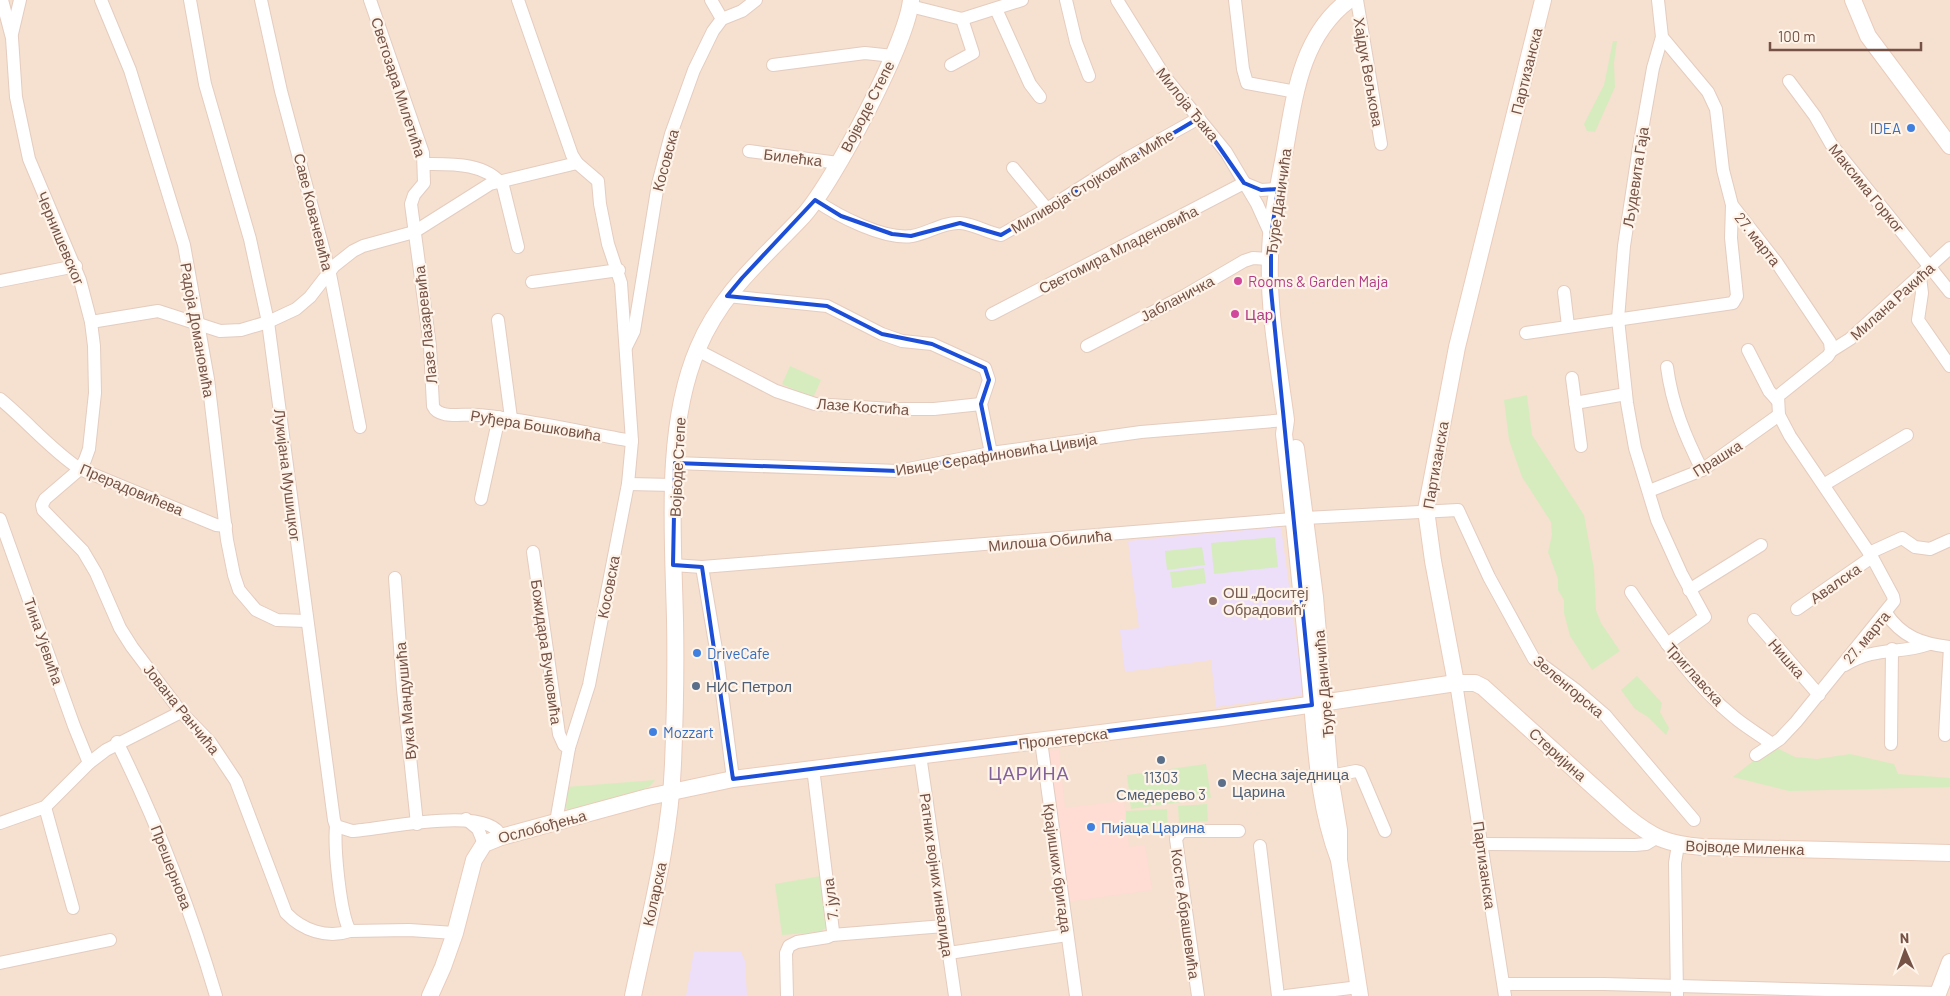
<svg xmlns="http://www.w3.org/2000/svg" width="1950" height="996" viewBox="0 0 1950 996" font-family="Barlow,sans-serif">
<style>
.residential{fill:#f6e0cf}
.commercial{fill:#ffdcd4}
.education{fill:#eddefa}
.green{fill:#d6ecbf}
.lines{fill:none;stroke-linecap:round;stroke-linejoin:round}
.street-casing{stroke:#e4ccbf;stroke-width:14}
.secondary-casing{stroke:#eaccbc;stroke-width:18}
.street{stroke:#fff;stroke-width:12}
.secondary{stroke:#fff;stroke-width:16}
.marked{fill:none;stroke:#1d4ed8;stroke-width:4;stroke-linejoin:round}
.shop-dot{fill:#3f7fe0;stroke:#fff4e9;stroke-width:2}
.hotel-dot{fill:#d1479c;stroke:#fff4e9;stroke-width:2}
.education-dot{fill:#8d6e63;stroke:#fff4e9;stroke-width:2}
.service-dot{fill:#5c6f8a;stroke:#fff4e9;stroke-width:2}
.labels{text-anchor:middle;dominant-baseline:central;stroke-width:4.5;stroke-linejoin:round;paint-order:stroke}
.street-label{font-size:15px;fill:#765246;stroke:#fff4e9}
.shop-label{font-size:15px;fill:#366cbe;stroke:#fff4e9;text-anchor:start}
.hotel-label{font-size:15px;fill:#b23c85;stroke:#fff4e9;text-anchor:start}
.education-label{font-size:15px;fill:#785e54;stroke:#fff4e9;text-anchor:start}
.service-label{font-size:15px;fill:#4e5e75;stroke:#fff4e9;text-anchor:start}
.quarter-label{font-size:18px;letter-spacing:1px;fill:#81619a;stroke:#fff4e9}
</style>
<rect width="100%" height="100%" fill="#feefe1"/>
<rect class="residential" x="0" y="0" width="1950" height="996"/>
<polygon class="commercial" points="1059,750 1065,808 1124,801 1129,847 1145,845 1152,890 1065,902 1044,751"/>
<g class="education">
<polygon points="1281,527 1304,695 1216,707 1211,660 1125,672 1120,630 1139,628 1128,541"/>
<polygon points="694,951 741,952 745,961 747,996 686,996"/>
</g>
<g class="green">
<polygon points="1613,41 1617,41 1614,63 1615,87 1595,132 1587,131 1584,124 1604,85"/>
<polygon points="790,366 821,380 813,398 782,384"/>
<polygon points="1527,395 1532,435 1584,515 1594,569 1596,610 1601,623 1620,651 1592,670 1570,636 1564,613 1564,600 1558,590 1558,579 1548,552 1552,535 1551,522 1522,477 1509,440 1504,400"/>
<polygon points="1275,537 1278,567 1214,574 1211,543"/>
<polygon points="1202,547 1205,565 1167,570 1165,551"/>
<polygon points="1204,568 1206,583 1172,588 1170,572"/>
<polygon points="1637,676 1662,703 1660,712 1669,728 1666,735 1648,717 1635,709 1621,690"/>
<polygon points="1775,747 1795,757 1817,759 1850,754 1894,764 1898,774 1950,778 1950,787 1789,791 1733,777 1757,758"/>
<polygon points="1206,764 1211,798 1131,809 1127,775"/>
<polygon points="655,780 650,786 641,791 569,810 566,808 567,787"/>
<polygon points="1207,804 1208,821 1179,823 1178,806"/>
<polygon points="1167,809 1168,831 1126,832 1126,811"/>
<polygon points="821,876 826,928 819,932 782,935 775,884"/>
</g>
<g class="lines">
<defs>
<g id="street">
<path d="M2 0 12 38 16 97 29 159 80 280 91 322 94 346 95 393 89 449 85 460 80 469 45 499 42 505 43 510 83 551 96 573 120 628 132 647 181 712 210 742 236 781 286 913C302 930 327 939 350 931"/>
<polyline points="101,0 130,70 184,245 208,379 227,540 234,575 239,590 256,610 277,620 307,621"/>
<path d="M190 0 205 84 250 239 268 322 334 820 336 826 352 831C379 830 491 804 501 837"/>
<polyline points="261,0 281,91 330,274 360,427"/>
<path d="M370 0 423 153 424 183 414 195 411 204 430 346 433 406C439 420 465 413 479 415 530 420 581 432 632 441"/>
<polyline points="518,0 572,155 577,163 598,181 600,204 608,244 621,283 632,441 628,484 589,685 569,748 556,822"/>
<polyline points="711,0 722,19"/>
<polyline points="1066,0 1076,42 1089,76"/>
<polyline points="1117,0 1165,77 1226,152 1257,204 1271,235"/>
<polyline points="1235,0 1243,69 1247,83 1296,92"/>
<polyline points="1357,0 1381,144"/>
<polyline points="1658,0 1662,37 1708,92 1716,109 1723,170 1732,205 1777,263 1830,342 1831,351 1828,356 1778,396 1779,415 1790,436 1872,557 1893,596 1894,601 1796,722 1780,739 1756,755"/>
<polyline points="910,6 962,19 1022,0"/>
<polyline points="996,9 1030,84 1040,97"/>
<polyline points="12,34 20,0"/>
<polyline points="1662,37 1653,68 1639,147 1624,246 1618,319 1627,403 1635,448 1657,520 1681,573 1705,617 1667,644"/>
<polyline points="773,65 865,53 893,56"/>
<polyline points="951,65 973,53 962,19"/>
<polyline points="1789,81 1815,116 1831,144 1950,292"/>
<polyline points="749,151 838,163"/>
<path d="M424 164C450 164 486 162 503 186L518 247"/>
<polyline points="1013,168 1047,209"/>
<polyline points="1244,183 1261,190 1278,189"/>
<path d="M815 200C838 216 884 240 912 236 929 233 943 222 960 223 975 224 987 233 1001 235L1047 209 1124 160 1199 118"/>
<polyline points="1920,277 1922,293 1918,320 1950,366"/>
<polyline points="0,281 76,266"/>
<polyline points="532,282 619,270"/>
<polyline points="1564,292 1568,326"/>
<polyline points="727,296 827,306 882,334 902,341 932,344 985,368 989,380 981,404 991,453"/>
<polyline points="992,314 1244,183"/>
<polyline points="498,320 511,418"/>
<polyline points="91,322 158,311 220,331 241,330 268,322 296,309 310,297 334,266 353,251 363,246 414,232 490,184 577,163"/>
<polyline points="1526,333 1733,303 1737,296 1731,238 1732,205"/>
<polyline points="1087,346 1184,296 1244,261 1253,258 1269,259"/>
<polyline points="626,347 634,331 658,184 671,134 694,70 713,31 722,19 742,11 756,0"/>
<polyline points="697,350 776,391 815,404 891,409 934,409 981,404"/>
<polyline points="1748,350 1769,391 1777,400"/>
<polyline points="1831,351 1850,339 1950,248"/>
<path d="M1667 367C1672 405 1685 436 1702 470"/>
<polyline points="1572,378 1581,446"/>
<path d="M0 399C27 421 52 451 80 469L216 525 226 526"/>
<polyline points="1575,403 1626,394"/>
<polyline points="675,463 898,471 991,453 1141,432 1286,420"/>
<polyline points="628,484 674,485"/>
<polyline points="1825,484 1907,435"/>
<polyline points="1649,491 1702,470 1779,415"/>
<polyline points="481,499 499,417"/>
<polyline points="0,519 74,726 89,763"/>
<polyline points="533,552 559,734 564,745 569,748"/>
<polyline points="1869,553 1902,538 1915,547 1930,549 1950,540"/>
<polyline points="673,565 702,567 1305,518 1458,510 1489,577 1534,659 1576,690 1605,715 1694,820"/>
<polyline points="702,567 718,661 733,779"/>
<polyline points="395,578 403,689 417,824"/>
<polyline points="1689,590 1761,545"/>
<path d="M1631 592C1661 636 1692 683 1734 717 1746 727 1760 735 1772 744"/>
<polyline points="1797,609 1872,557"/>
<path d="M1886 613C1902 637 1922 644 1950 647"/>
<polyline points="1754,620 1819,695"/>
<path d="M1845 665C1876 646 1898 655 1929 644"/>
<polyline points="1456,683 1505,996"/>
<polyline points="1945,735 1950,647"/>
<polyline points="1041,741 1076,996"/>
<path d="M117 742C158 824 190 908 216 996"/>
<polyline points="1891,744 1892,649"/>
<polyline points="920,755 955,996"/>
<polyline points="1330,776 1356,771 1360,772 1385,831"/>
<polyline points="45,807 73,908"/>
<polyline points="466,819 478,829 484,844"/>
<polyline points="0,823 45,807 89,763 106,750 181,712"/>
<path d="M336 826C334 847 340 914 350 931L409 930 455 933"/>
<polyline points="1482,844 1635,845 1646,844 1656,838"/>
<polyline points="1260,846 1278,996"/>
<polyline points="832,935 944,926"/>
<polyline points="949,953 1067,935"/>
<polyline points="0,963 110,940"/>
<polyline points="1504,984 1604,984 1938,993"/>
<polyline points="787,996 786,953 789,946 797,942 828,937 832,935 833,931 813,768"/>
<polyline points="1198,996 1176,839 1180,833 1184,831 1239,831"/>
<polyline points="1286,996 1359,987"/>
<polyline points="1677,996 1675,863 1678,845"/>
</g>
<g id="secondary">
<polyline points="1853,0 1868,36 1950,146"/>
<polyline points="1296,448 1315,597 1330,776 1339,830 1339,860 1360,996"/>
<polyline points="1456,683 1433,561 1426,510 1457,347 1543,0"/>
<path d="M1339 860C1317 802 1316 742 1310 680 1302 598 1294 516 1284 434L1286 420C1279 367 1268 312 1270 258 1270 225 1277 193 1283 161 1294 103 1298 38 1349 0"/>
<path d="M430 996 443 967 455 933 474 860 484 844 501 837 648 797 733 779 1221 718 1456 683H1475L1483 687 1626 816C1653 838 1667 844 1702 847L1950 853"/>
<path d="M633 996C649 919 670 842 673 764 675 716 676 667 675 619 673 534 664 427 698 348 722 291 763 259 804 215 834 181 907 43 911 0"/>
<polyline points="1937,996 1950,962"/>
</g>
</defs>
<use href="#street" class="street-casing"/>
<use href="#secondary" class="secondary-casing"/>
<use href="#street" class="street"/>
<use href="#secondary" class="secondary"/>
</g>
<path class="marked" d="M1199 118 1244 183 1261 190 1278 189 1271 236V290L1312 705 733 779 702 567 673 565 675 463 898 471 991 453 981 404 989 380 985 368 932 344 882 334 827 306 727 296 742 278 815 200 841 216 892 234 911 236 960 223 1001 235Z"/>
<g class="shop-dot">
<circle cx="1911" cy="128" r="5"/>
<circle cx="697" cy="653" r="5"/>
<circle cx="653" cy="732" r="5"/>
<circle cx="1091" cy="827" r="5"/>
</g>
<g class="hotel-dot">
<circle cx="1238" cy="281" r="5"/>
<circle cx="1235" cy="314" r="5"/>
</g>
<circle class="education-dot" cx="1213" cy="601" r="5"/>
<g class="service-dot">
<circle cx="696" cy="686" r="5"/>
<circle cx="1161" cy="760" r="5"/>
<circle cx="1222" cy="783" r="5"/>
</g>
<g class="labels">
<g class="street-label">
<text transform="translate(1526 71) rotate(-76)">Партизанска</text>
<text transform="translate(1369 72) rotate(80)">Хајдук Вељкова</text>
<text transform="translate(399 87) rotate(72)">Светозара Милетића</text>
<text transform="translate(1188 104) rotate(51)">Милоја Ђака</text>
<text transform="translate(867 106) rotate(-63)">Војводе Степе</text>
<text transform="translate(793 157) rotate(7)">Билећка</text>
<text transform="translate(665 160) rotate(-75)">Косовска</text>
<text transform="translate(1635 177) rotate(-81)">Људевита Гаја</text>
<text transform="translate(1092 181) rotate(-31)">Миливоја Стојковића Миће</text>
<text transform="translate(1867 188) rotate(51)">Максима Горког</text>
<text transform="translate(1278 202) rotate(-82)">Ђуре Даничића</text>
<text transform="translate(314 212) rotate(76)">Саве Ковачевића</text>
<text transform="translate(61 238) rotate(67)">Чернишевског</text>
<text transform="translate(1758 239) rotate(52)">27. марта</text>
<text transform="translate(1118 249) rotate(-27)">Светомира Младеновића</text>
<text transform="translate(1177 298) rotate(-28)">Јабланичка</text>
<text transform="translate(1892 301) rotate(-42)">Милана Ракића</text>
<text transform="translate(425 325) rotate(-96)">Лазе Лазаревића</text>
<text transform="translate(198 330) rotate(80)">Радоја Домановића</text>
<text transform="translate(863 406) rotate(4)">Лазе Костића</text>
<text transform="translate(536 425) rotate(9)">Руђера Бошковића</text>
<text transform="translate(996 454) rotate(-9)">Ивице Серафиновића Цивија</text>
<text transform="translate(1717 458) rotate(-32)">Прашка</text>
<text transform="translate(1435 465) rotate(-80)">Партизанска</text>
<text transform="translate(677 467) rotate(-87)">Војводе Степе</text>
<text transform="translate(288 475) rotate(83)">Лукијана Мушицког</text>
<text transform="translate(132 489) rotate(23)">Прерадовићева</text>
<text transform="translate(1050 540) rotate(-5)">Милоша Обилића</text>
<text transform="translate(1835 583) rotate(-35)">Авалска</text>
<text transform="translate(608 587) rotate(-79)">Косовска</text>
<text transform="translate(1866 637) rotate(-50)">27. марта</text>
<text transform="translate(44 641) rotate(71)">Тина Ујевића</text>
<text transform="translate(547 652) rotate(82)">Божидара Вучковића</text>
<text transform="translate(1787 658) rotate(49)">Нишка</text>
<text transform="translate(1695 674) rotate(48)">Триглавска</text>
<text transform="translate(1323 684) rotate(-95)">Ђуре Даничића</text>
<text transform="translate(1569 686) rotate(40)">Зеленгорска</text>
<text transform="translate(405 701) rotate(-95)">Вука Мандушића</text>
<text transform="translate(182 709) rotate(51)">Јована Ранчића</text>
<text transform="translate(1063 738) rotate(-7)">Пролетерска</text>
<text transform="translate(1558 754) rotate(42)">Стеријина</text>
<text transform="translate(542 826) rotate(-15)">Ослобођења</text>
<text transform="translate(1745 847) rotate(2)">Војводе Миленка</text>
<text transform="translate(1485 865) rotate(82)">Партизанска</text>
<text transform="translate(172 867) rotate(69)">Прешернова</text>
<text transform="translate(1058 868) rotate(82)">Крајишких бригада</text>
<text transform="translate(937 875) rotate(82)">Ратних војних инвалида</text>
<text transform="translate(654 894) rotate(-78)">Коларска</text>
<text transform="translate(830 899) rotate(-97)">7. јула</text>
<text transform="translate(1186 914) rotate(82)">Косте Абрашевића</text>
</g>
<g class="shop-label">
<text x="1901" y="128" text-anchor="end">IDEA</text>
<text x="707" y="653">DriveCafe</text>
<text x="663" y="732">Mozzart</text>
<text x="1101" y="827">Пијаца Царина</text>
</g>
<g class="hotel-label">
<text x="1248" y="281">Rooms &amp; Garden Maja</text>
<text x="1245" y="314">Цар</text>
</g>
<g class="education-label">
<text x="1223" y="592">ОШ „Доситеј<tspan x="1223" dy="17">Обрадовић”</tspan></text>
</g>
<g class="service-label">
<text x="706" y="686">НИС Петрол</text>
<text x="1232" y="774">Месна заједница<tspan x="1232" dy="17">Царина</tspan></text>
<text x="1161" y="777" text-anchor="middle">11303<tspan x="1161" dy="17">Смедерево 3</tspan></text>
</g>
<g class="quarter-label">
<text x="1029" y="773">ЦАРИНА</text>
</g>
</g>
<g transform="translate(1905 951) rotate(358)" stroke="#fff4e9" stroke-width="4" paint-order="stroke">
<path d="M0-4L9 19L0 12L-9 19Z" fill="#765246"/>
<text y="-8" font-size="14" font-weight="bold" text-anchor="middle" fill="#765246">N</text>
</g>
<path d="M1770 42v8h151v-8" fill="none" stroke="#765246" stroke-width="2.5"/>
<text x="1778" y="42" font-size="15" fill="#765246" stroke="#fff4e9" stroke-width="4" paint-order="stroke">100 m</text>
</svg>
